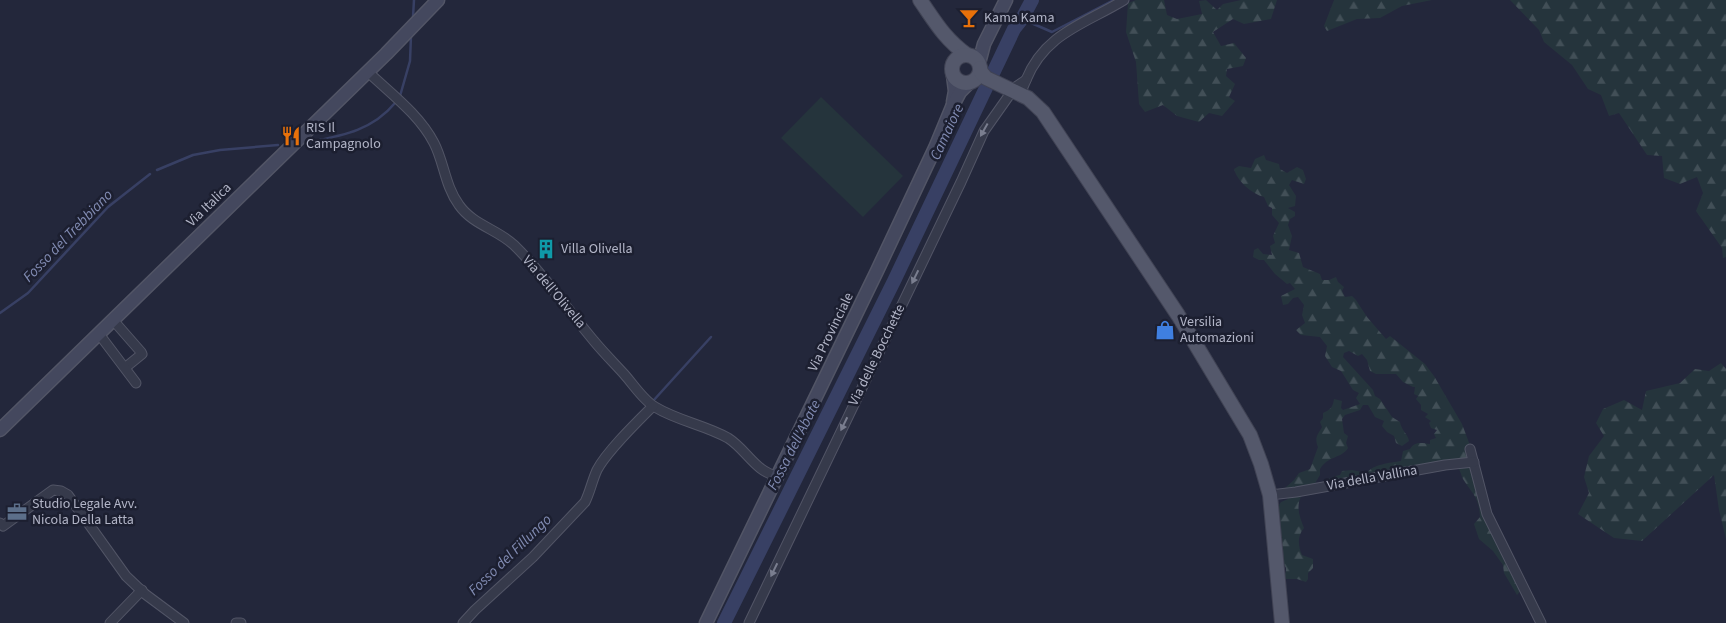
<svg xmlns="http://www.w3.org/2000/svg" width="1726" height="623" viewBox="0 0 1726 623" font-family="'Source Sans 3',sans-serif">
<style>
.green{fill:#25343c}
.forest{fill:url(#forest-firs);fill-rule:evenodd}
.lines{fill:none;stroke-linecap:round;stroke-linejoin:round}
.stream{stroke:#384064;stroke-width:2.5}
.river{stroke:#384064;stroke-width:14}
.minor-casing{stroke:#525566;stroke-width:11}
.secondary-casing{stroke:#525566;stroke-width:15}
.primary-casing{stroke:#404354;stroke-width:16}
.minor{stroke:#363a4b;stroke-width:9}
.secondary{stroke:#44485e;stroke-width:12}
.primary{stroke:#54586b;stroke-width:14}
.oneway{fill:#7a7e8f}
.labels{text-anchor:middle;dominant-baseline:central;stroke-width:5;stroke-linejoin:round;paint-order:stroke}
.poi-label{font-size:14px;fill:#b2b5c7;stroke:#1c1f30;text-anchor:start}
.street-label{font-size:14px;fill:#b2b5c7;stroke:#1c1f30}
.water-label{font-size:15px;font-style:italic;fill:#818bb2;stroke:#1c1f30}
</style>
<defs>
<pattern id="forest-firs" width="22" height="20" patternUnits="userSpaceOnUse" patternTransform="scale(1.25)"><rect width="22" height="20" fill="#25343c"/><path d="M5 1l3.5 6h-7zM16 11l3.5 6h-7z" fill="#424f57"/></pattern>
</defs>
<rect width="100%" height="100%" fill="#23273b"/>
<polygon class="green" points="821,97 903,176 863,217 781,138"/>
<g class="forest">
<polygon points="1136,0 1164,0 1167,15 1177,19 1202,14 1199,1 1206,0 1217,10 1223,4 1241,0 1277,0 1271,19 1244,24 1233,19 1213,32 1221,46 1234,43 1246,58 1243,66 1227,69 1226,76 1235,84 1229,97 1235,101 1222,116 1209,113 1199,122 1177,116 1163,105 1145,112 1139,104 1136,62 1126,32 1128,3"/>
<polygon points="1334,0 1432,0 1402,6 1380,18 1357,19 1327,31 1324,26"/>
<polygon points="1510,0 1726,0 1726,257 1723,258 1722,248 1696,211 1703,193 1697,177 1680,184 1664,178 1662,156 1647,155 1619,113 1609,116 1601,95 1588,89 1572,65 1544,42 1539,30"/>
<path d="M1264 155 1266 160 1279 164 1280 169 1287 173 1297 167 1303 170 1306 179 1304 184 1292 180 1289 185 1296 196 1295 206 1288 208 1295 212V216L1290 219 1288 225 1292 236 1289 250 1299 253 1303 267 1320 274 1322 280H1329L1336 277 1338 282 1344 287 1342 291 1345 297 1352 296 1356 300 1367 317 1386 339 1390 336 1425 364 1434 376 1462 424 1474 456 1489 514 1524 587 1517 595 1504 573 1503 565 1493 551 1479 539 1474 524 1480 517C1479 497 1473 495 1463 479 1461 475 1461 472 1458 468L1302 495C1295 506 1300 518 1304 528 1297 536 1298 546 1302 555L1313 559V568L1308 573V579L1306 582 1297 579H1286L1283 575 1286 572V568L1281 559 1278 538 1281 533 1278 530 1276 520 1279 518 1277 508 1281 502 1288 499 1285 488 1294 480 1299 473 1310 469 1318 447C1314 437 1318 435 1322 427L1320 422 1323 418V413C1330 410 1333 407 1334 399L1342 401 1341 408 1343 410 1360 404 1356 398 1359 393 1353 390 1341 371 1332 367 1325 356 1327 346 1320 337 1301 335 1296 330 1305 323 1302 315 1304 305 1298 297 1293 298 1288 304 1283 305 1281 296 1295 289 1290 283 1287 284 1275 274 1264 260H1259L1253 257 1254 250 1258 248 1263 254 1272 255 1270 246 1275 243 1273 236 1279 223 1272 215V208L1268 206 1264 197C1252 194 1237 181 1234 169L1239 166 1251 168 1255 159ZM1349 351 1358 356 1362 354 1367 360 1370 371 1376 374H1396L1403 382 1413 387H1415L1414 394 1418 396 1416 399 1421 405V410L1428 414 1425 417 1431 421 1429 423 1431 428 1437 430 1434 434 1436 438 1430 440V444C1421 443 1415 441 1410 449L1403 451 1401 461C1390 463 1373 464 1367 473L1352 470 1342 471 1340 475C1331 476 1323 483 1314 485L1320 475V469C1329 455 1341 459 1348 448L1346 443 1348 436 1344 433 1342 419 1345 415 1360 410 1363 405H1368L1375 417 1384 421 1382 426 1387 432 1394 436 1396 443 1402 446 1409 441C1408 434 1401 430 1400 422L1392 417 1380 399 1375 396 1373 390 1343 357 1344 353Z"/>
<polygon points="1721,363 1726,369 1726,539 1719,510 1714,475 1642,541 1614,538 1578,514 1589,493 1584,477 1589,456 1604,436 1596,423 1603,409 1624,400 1642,410 1646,391 1680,383 1695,369 1709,371"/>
</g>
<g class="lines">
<g class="stream">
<polyline points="413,17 414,0"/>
<polyline points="1022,19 1052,32 1114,0"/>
<polyline points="400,96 410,61 411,36"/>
<path d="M304 143C339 136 371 132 395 103"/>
<polyline points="157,170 193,155 220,150 278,145"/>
<polyline points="0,313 28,293 108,207 150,174"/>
<polyline points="653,401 711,337"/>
</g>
<polyline class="river" points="724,623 894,281 1014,29 1022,19 1032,0"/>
<defs>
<g id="minor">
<path d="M367 71C390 93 419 114 434 143 444 162 445 186 459 205 473 225 497 229 514 245 544 274 567 309 594 341 603 352 614 363 624 374 633 384 643 400 655 407 678 421 705 425 728 438 746 449 756 473 778 476"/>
<path d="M1026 80C1045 33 1085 24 1124 0"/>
<polyline points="1011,90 1026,80 1020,94"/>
<polyline points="113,320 141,352 142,354 126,367"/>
<polyline points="99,334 136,383"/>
<polyline points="1470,449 1487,514 1541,623"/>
<polyline points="1270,495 1296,492 1445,465 1474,462"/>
<polyline points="0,523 3,526 53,490 61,491 68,495 126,576 145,594 184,623"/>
<polyline points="110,623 142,590"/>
<polyline points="236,623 241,623"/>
<path d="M463 623 475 610 533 557 585 502C590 492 592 481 597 470 607 451 637 422 653 406"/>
<polyline points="749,623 961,182 984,131 1008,97 1010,90"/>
</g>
<g id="secondary">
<polyline points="979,63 984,44 1006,0"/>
<polyline points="953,75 955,91 953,102"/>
<polyline points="0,430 386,54 438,0"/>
<polyline points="706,623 877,271 935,148 952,107 960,92 969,83"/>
</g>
<g id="primary">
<path d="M920 0C936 23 944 38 967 55"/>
<circle cx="966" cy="69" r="14"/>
<polyline points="980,68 981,72 986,78 1028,98 1043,112 1178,315 1250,435 1261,464 1270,495 1282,623"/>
</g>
</defs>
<use href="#minor" class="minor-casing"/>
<use href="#secondary" class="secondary-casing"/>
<use href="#primary" class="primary-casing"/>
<use href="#minor" class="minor"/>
<use href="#secondary" class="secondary"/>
<use href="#primary" class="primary"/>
</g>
<defs><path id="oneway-solid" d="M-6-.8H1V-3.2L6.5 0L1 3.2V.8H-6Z" transform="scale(1.25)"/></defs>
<g class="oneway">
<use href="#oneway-solid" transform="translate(984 130) rotate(119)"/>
<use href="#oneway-solid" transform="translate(915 277) rotate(116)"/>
<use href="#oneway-solid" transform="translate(844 424) rotate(116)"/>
<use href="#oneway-solid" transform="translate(774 570) rotate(116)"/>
</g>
<defs>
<symbol id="bar-bare" viewBox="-9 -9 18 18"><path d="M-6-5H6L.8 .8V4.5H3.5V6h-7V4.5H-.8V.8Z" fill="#e8710a" stroke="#1c1f30" stroke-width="2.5" paint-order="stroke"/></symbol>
<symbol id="restaurant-bare" viewBox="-9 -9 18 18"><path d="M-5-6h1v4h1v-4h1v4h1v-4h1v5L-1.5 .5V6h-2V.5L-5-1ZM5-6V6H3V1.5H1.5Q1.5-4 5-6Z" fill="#e8710a" stroke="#1c1f30" stroke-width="2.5" paint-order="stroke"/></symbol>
<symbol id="building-bare" viewBox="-9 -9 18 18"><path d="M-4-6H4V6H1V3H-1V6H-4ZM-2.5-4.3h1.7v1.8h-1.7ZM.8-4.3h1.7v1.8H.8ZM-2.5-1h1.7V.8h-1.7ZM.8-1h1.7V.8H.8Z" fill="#0f9aa8" stroke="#1c1f30" stroke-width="2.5" paint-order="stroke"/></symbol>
<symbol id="shop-bare" viewBox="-9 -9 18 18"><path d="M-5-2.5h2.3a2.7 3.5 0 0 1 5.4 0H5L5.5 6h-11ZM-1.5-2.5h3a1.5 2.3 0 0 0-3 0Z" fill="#3f7fe0" stroke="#1c1f30" stroke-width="2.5" paint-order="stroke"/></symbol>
<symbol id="office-bare" viewBox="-9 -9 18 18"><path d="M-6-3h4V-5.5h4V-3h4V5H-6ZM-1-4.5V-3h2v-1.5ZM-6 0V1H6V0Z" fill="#5c6f8a" stroke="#1c1f30" stroke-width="2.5" paint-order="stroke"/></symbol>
</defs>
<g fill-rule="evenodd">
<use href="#bar-bare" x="955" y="4" width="28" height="28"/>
<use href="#restaurant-bare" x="277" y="122" width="28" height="28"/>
<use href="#building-bare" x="532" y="235" width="28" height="28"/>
<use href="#shop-bare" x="1151" y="316" width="28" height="28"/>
<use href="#office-bare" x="3" y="498" width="28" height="28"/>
</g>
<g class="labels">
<g class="poi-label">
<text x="984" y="18">Kama Kama</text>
<text x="306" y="128">RIS Il<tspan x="306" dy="16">Campagnolo</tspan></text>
<text x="561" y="249">Villa Olivella</text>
<text x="1180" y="322">Versilia<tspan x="1180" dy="16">Automazioni</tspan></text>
<text x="32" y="504">Studio Legale Avv.<tspan x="32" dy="16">Nicola Della Latta</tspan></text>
</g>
<g class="street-label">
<text transform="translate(209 205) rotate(-44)">Via Italica</text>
<text transform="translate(554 292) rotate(50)">Via dell'Olivella</text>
<text transform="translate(831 332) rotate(-64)">Via Provinciale</text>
<text transform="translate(877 355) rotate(-64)">Via delle Bocchette</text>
<text transform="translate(1372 478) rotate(-10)">Via della Vallina</text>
</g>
<g class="water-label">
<text transform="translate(947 132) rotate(-65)">Camaiore</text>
<text transform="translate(68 236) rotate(-46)">Fosso del Trebbiano</text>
<text transform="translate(794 445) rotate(-63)">Fossa dell'Abate</text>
<text transform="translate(510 555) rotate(-44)">Fosso del Fillungo</text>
</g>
</g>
</svg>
